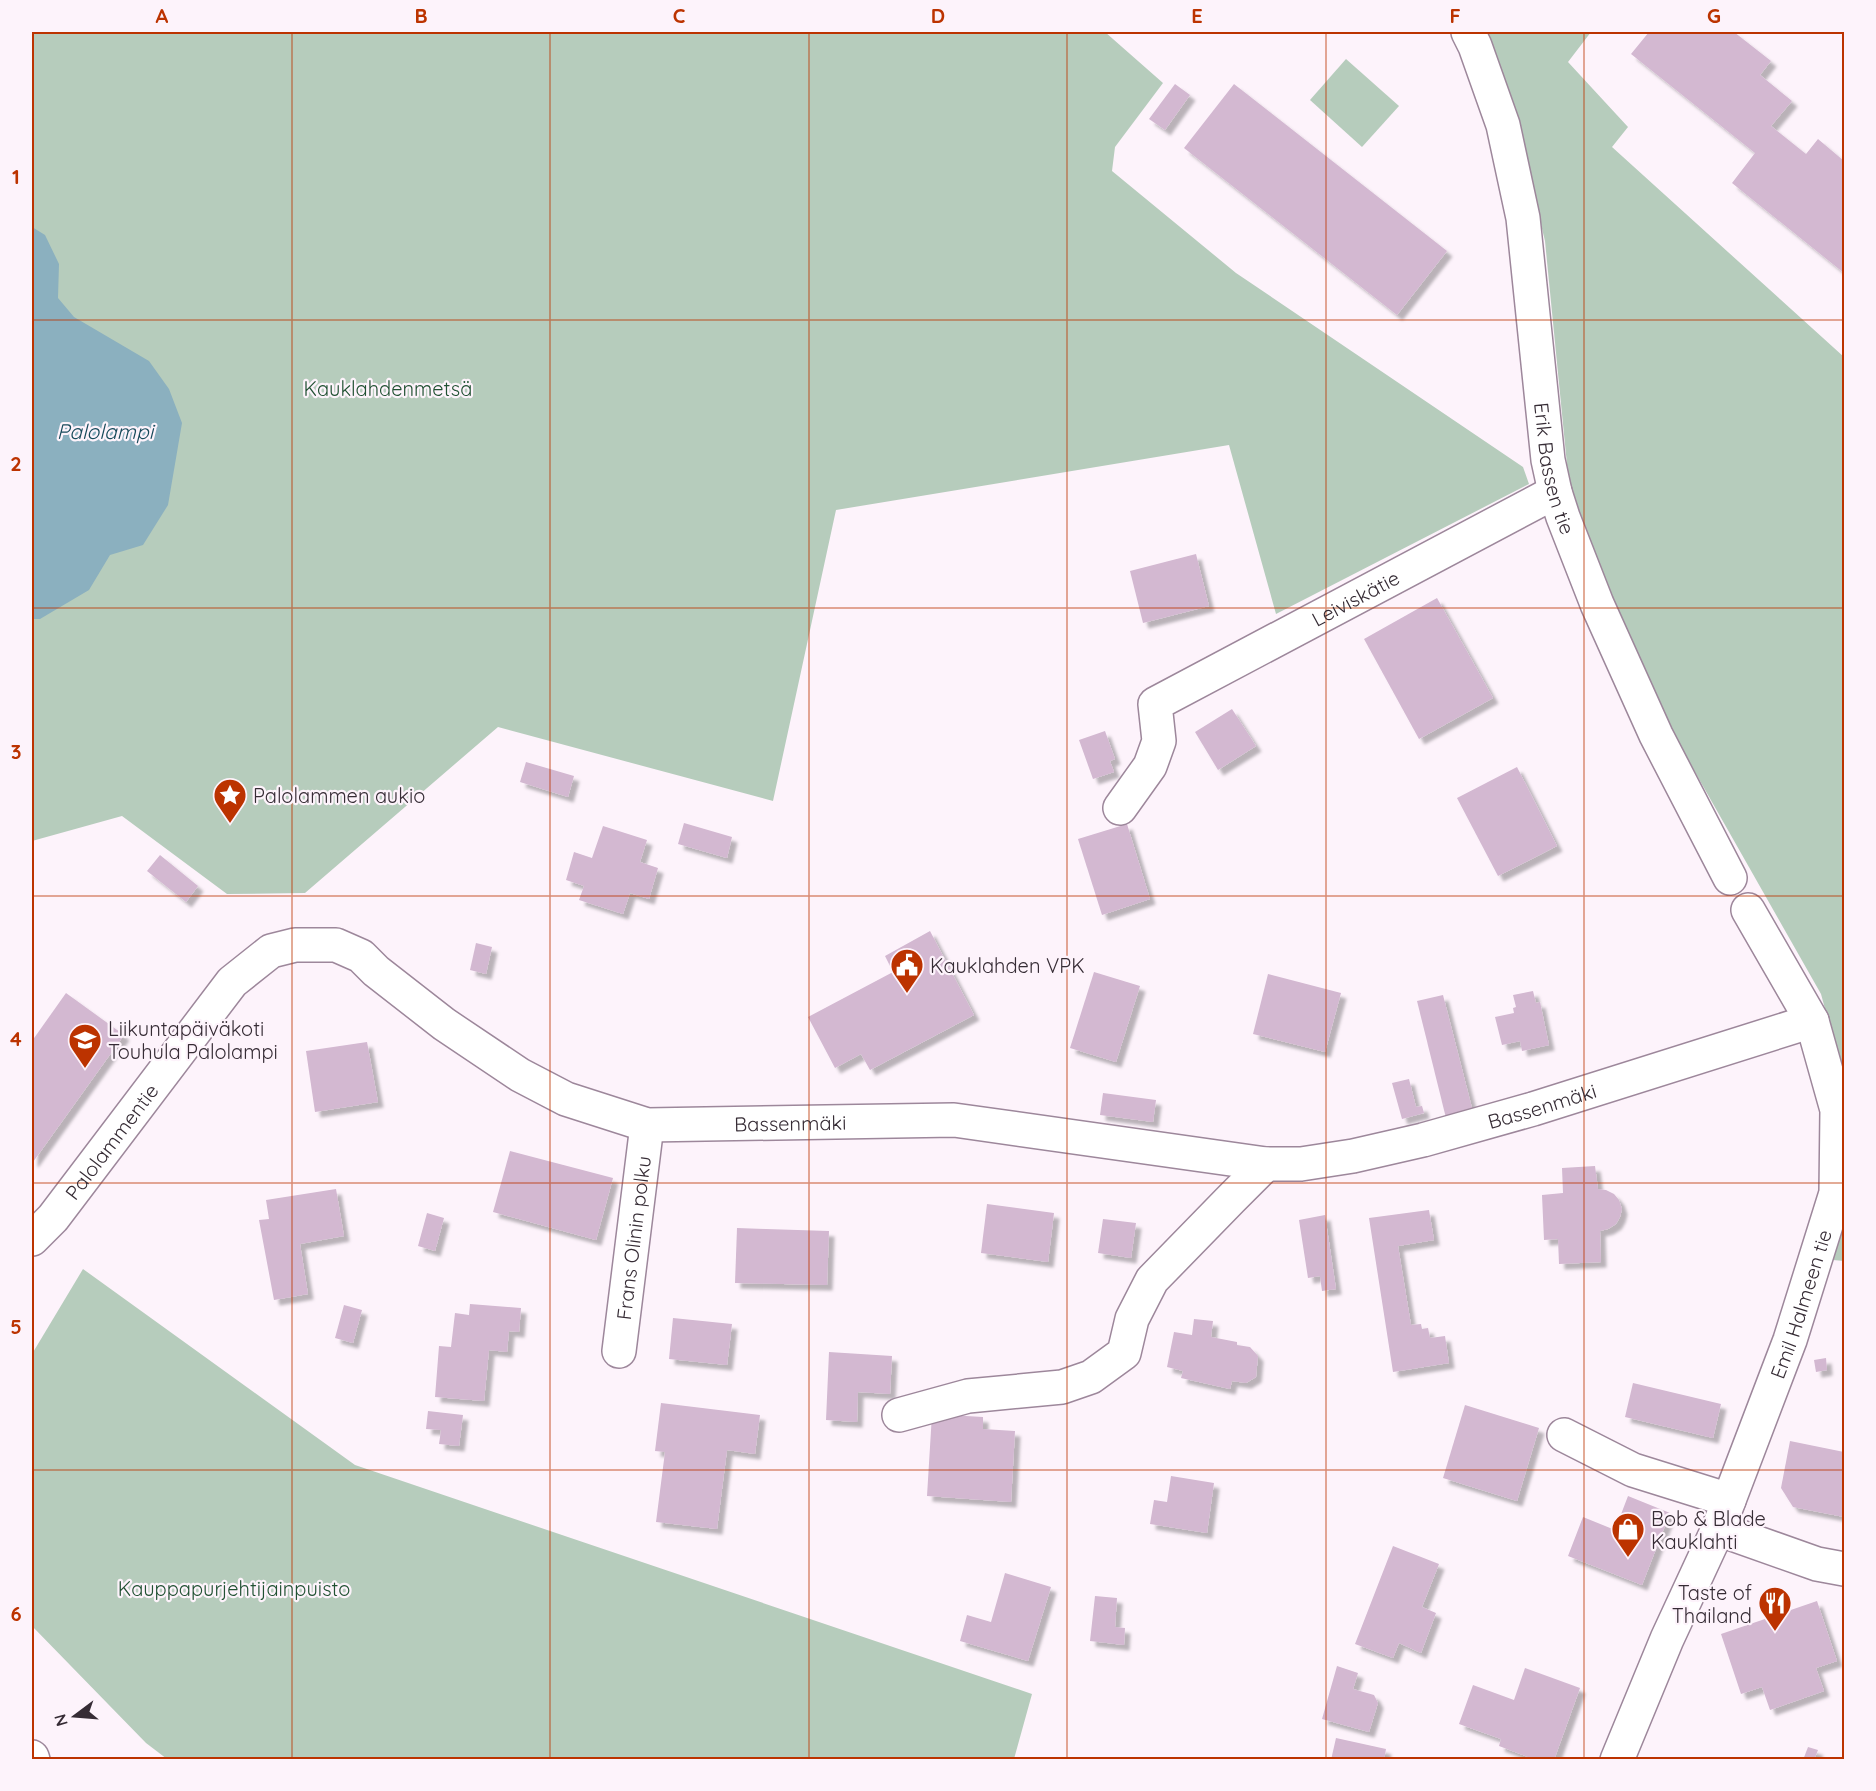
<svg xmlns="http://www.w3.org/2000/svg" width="1876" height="1791" viewBox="0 0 1876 1791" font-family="Quicksand,sans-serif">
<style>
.green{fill:#b6ccbc}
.water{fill:#8bb0bf}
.building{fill:#d3b8d1;filter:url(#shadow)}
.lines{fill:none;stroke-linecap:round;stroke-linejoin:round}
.minor-casing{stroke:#9d879b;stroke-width:36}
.minor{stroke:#fff;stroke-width:33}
.grid{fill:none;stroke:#bc3300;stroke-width:1.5;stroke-opacity:0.55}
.labels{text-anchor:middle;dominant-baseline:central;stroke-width:4.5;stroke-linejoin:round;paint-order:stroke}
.park-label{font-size:20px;fill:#205132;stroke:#fdf3fb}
.street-label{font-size:20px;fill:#362c35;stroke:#fdf3fb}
.poi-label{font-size:20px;fill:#362c35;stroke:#fdf3fb;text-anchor:start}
.water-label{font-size:21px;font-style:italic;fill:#174a5b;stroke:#fdf3fb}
.neatline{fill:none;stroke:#bc3300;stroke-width:2}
.grid-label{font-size:20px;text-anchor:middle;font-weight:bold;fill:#bc3300}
</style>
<defs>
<filter id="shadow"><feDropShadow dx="5.5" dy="5.5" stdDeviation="1.5" flood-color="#0004"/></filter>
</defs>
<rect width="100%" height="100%" fill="#fdf3fb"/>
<g class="green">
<polygon points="32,32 1105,32 1163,83 1115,147 1112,171 1236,273 1523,467 1529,484 1276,614 1229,445 836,510 773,801 498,727 305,893 227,894 122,816 32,841"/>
<polygon points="1484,32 1591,32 1568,62 1628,127 1612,147 1844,357 1844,1079 1821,994 1624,647 1570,495 1545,241 1514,114"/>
<polygon points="1346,59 1399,106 1362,147 1310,100"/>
<polygon points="1844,1215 1844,1261 1833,1260"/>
<polygon points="83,1269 355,1465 1032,1694 1014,1759 167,1759 146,1743 32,1626 32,1354"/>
</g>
<polygon class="water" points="32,227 45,235 59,264 58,298 74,317 149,361 169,389 182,423 168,505 143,545 110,555 89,590 40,619 32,619"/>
<g class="building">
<polygon points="1649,32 1734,32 1771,61 1760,75 1792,101 1771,126 1806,154 1818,139 1844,161 1844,273 1732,183 1755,153 1631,54"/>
<polygon points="1175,84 1190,95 1165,130 1149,119"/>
<polygon points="1234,84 1447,251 1397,315 1184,148"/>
<polygon points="1196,554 1209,606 1143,623 1130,571"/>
<polygon points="1437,598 1493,698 1419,739 1364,639"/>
<polygon points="1232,709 1256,746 1218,770 1195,732"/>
<polygon points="1105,731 1115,759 1110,761 1114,772 1093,779 1079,740"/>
<polygon points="526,762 574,776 568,797 520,782"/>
<polygon points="1517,767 1557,846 1498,876 1457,798"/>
<polygon points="684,823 732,837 727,858 678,844"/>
<polygon points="1127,824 1150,899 1102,915 1078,839"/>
<polygon points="603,826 647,840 640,862 658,868 649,899 630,893 623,914 579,900 584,886 566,880 574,852 592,858"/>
<polygon points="160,855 198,886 186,902 147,871"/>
<polygon points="930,931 974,1015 870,1070 861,1054 835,1068 808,1017 893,972 885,956"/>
<polygon points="476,943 492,947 486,974 470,970"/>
<polygon points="1094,972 1140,986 1116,1062 1070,1048"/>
<polygon points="1268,974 1341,993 1325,1052 1253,1034"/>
<polygon points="1533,991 1536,1003 1540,1002 1549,1045 1522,1051 1520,1041 1502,1045 1495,1017 1514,1013 1513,1008 1516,1007 1513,995"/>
<polygon points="66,993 124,1035 33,1162 32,1161 32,1041"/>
<polygon points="1443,995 1473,1112 1446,1118 1417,1001"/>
<polygon points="367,1042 378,1102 315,1112 306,1051"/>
<polygon points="1409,1079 1416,1107 1422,1106 1424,1113 1402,1119 1392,1083"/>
<polygon points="1103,1093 1156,1100 1153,1122 1100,1115"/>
<polygon points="510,1151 613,1178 596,1240 493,1212"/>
<polygon points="1595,1166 1598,1189 1606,1190 1614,1194 1619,1200 1622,1209 1620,1217 1616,1224 1608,1229 1600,1231 1601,1262 1559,1264 1558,1239 1544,1240 1542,1195 1563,1193 1562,1168"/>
<polygon points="336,1189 344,1236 300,1244 308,1294 274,1300 259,1220 269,1219 266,1200"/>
<polygon points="987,1204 1054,1213 1048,1262 981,1253"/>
<polygon points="1429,1210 1434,1240 1398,1246 1411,1325 1421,1324 1422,1329 1428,1328 1430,1338 1445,1336 1449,1363 1393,1372 1369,1218"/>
<polygon points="427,1213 444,1218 435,1251 418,1246"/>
<polygon points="1325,1215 1336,1289 1322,1291 1320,1276 1308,1278 1299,1220"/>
<polygon points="1103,1219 1136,1223 1131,1258 1098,1253"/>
<polygon points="737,1228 829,1231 827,1285 735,1283"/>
<polygon points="470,1304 521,1308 519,1332 509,1331 507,1352 489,1350 484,1401 435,1397 439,1346 451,1347 455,1313 469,1315"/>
<polygon points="344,1305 362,1310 353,1343 335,1338"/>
<polygon points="673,1318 732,1324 727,1365 669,1359"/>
<polygon points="1194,1319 1213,1321 1211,1337 1237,1342 1237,1345 1250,1347 1258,1356 1256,1377 1246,1383 1232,1381 1230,1389 1181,1378 1183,1371 1167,1367 1174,1332 1192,1335"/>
<polygon points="829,1352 892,1356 890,1394 858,1392 857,1422 826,1420"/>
<polygon points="1826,1358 1827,1370 1816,1372 1814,1360"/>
<polygon points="1633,1383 1721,1404 1713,1438 1625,1417"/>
<polygon points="661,1403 760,1415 755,1454 727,1450 717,1529 656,1522 665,1452 655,1451"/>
<polygon points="1465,1405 1539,1428 1517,1501 1443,1478"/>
<polygon points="428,1411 463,1415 459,1446 439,1444 441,1430 426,1429"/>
<polygon points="932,1414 983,1417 983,1429 1015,1431 1011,1502 927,1496"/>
<polygon points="1790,1441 1844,1452 1844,1517 1793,1507 1781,1488"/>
<polygon points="1171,1476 1214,1483 1207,1533 1150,1524 1154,1500 1167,1502"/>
<polygon points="1628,1496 1670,1513 1642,1585 1568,1556 1583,1517 1615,1530"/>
<polygon points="1393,1546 1439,1564 1422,1607 1436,1613 1421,1653 1399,1643 1393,1658 1355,1644"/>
<polygon points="1005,1573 1051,1587 1028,1661 960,1641 967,1615 991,1622"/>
<polygon points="1095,1596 1117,1598 1115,1627 1125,1628 1124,1645 1090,1641"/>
<polygon points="1817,1601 1837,1661 1816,1668 1824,1691 1770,1710 1762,1687 1741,1694 1721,1634"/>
<polygon points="1337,1666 1358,1673 1353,1689 1374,1695 1378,1703 1369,1732 1322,1719"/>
<polygon points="1525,1668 1580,1688 1554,1760 1536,1760 1499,1746 1501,1739 1459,1724 1473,1685 1514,1700"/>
<polygon points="1336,1738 1386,1749 1384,1760 1331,1760"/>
<polygon points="1808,1747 1818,1750 1814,1760 1803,1760"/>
</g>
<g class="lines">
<defs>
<g id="minor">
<path id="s1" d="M1468 32 1475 46 1503 125 1523 218 1548 460 1555 492 1563 517 1597 604 1656 735 1730 878"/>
<path id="s2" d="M1120 808 1150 766 1159 741 1155 704 1555 492"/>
<path id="s3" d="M32 1239 53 1218 232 982 271 951 295 945H336L361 956 376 971 444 1024 520 1075 566 1099 647 1125 954 1120 1266 1164H1301L1353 1156 1423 1140 1533 1109 1812 1021"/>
<path id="s4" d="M619 1351 647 1125"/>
<polyline points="899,1415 968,1396 1062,1387 1091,1377 1124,1353 1132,1319 1152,1280 1231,1199 1266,1164"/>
<polyline points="1564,1435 1633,1470 1729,1500"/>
<polyline points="1718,1529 1817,1564 1844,1569"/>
<polyline points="32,1757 33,1760"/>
<path id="s5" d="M1617 1760 1667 1639 1718 1529 1790 1340 1836 1193 1837 1110 1812 1021 1748 910"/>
</g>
</defs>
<use href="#minor" class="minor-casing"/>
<use href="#minor" class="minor"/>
</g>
<path class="grid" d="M292 32V1760M550 32V1760M809 32V1760M1067 32V1760M1326 32V1760M1584 32V1760M32 320H1844M32 608H1844M32 896H1844M32 1183H1844M32 1470H1844"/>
<defs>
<symbol id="sight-pin" viewBox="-11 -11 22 30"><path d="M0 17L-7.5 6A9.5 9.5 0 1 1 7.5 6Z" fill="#bc3300" stroke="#fdf3fb"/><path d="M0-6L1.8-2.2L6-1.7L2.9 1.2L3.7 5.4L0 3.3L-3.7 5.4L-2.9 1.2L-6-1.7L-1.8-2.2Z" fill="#fff"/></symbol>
<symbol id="civic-pin" viewBox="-11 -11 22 30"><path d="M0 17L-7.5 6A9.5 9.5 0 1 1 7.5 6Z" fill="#bc3300" stroke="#fdf3fb"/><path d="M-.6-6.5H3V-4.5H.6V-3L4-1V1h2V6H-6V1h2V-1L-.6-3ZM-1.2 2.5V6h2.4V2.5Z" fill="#fff"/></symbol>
<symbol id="school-pin" viewBox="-11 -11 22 30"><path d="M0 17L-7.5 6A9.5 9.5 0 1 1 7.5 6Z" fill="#bc3300" stroke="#fdf3fb"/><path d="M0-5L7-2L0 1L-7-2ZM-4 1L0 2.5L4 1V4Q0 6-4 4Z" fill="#fff"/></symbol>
<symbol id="shop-pin" viewBox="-11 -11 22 30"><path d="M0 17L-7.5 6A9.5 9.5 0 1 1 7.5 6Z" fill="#bc3300" stroke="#fdf3fb"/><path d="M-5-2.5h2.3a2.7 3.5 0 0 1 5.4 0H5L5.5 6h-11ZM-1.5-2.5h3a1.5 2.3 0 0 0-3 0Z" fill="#fff"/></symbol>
<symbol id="restaurant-pin" viewBox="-11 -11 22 30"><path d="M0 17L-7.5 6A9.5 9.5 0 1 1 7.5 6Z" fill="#bc3300" stroke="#fdf3fb"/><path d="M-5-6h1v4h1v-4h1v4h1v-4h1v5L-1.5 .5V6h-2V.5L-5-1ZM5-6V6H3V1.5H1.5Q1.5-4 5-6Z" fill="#fff"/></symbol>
</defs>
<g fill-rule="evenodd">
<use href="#sight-pin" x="211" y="776" width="38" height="52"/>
<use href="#civic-pin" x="888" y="946" width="38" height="52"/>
<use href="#school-pin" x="66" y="1021" width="38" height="52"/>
<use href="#shop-pin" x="1609" y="1510" width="38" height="52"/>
<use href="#restaurant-pin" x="1756" y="1584" width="38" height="52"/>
</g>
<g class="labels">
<g class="park-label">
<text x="388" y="388">Kauklahdenmetsä</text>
<text x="234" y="1588">Kauppapurjehtijainpuisto</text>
</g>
<g class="street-label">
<text stroke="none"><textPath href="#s1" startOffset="447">Erik Bassen tie</textPath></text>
<text stroke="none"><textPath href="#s2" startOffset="342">Leiviskätie</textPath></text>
<text stroke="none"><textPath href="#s3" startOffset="1710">Bassenmäki</textPath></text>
<text stroke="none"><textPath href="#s3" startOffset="948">Bassenmäki</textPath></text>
<text stroke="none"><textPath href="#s3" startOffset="126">Palolammentie</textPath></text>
<text stroke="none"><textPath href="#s4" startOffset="114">Frans Olinin polku</textPath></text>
<text stroke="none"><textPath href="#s5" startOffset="492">Emil Halmeen tie</textPath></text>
</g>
<g class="poi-label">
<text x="253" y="795">Palolammen aukio</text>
<text x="930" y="965">Kauklahden VPK</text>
<text x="108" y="1028">Liikuntapäiväkoti<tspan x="108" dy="23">Touhula Palolampi</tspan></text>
<text x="1651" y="1518">Bob &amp; Blade<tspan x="1651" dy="23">Kauklahti</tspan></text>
<text x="1752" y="1592" text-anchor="end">Taste of<tspan x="1752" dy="23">Thailand</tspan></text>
</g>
<g class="water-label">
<text x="105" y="431">Palolampi</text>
</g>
</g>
<rect width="1876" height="1791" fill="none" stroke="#fdf3fb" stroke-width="66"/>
<g transform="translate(75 1716) rotate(254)" stroke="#fdf3fb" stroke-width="4.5" paint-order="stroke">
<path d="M0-4.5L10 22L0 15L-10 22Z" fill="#362c35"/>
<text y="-9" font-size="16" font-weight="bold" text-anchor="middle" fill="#362c35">N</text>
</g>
<rect x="33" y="33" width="1810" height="1725" class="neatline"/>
<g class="grid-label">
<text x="162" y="23">A</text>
<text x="421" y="23">B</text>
<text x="679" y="23">C</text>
<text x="938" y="23">D</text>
<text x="1197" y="23">E</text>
<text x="1455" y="23">F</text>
<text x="1714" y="23">G</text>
<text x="16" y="184">1</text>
<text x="16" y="471">2</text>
<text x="16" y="759">3</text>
<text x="16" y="1046">4</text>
<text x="16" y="1334">5</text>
<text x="16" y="1621">6</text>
</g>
</svg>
